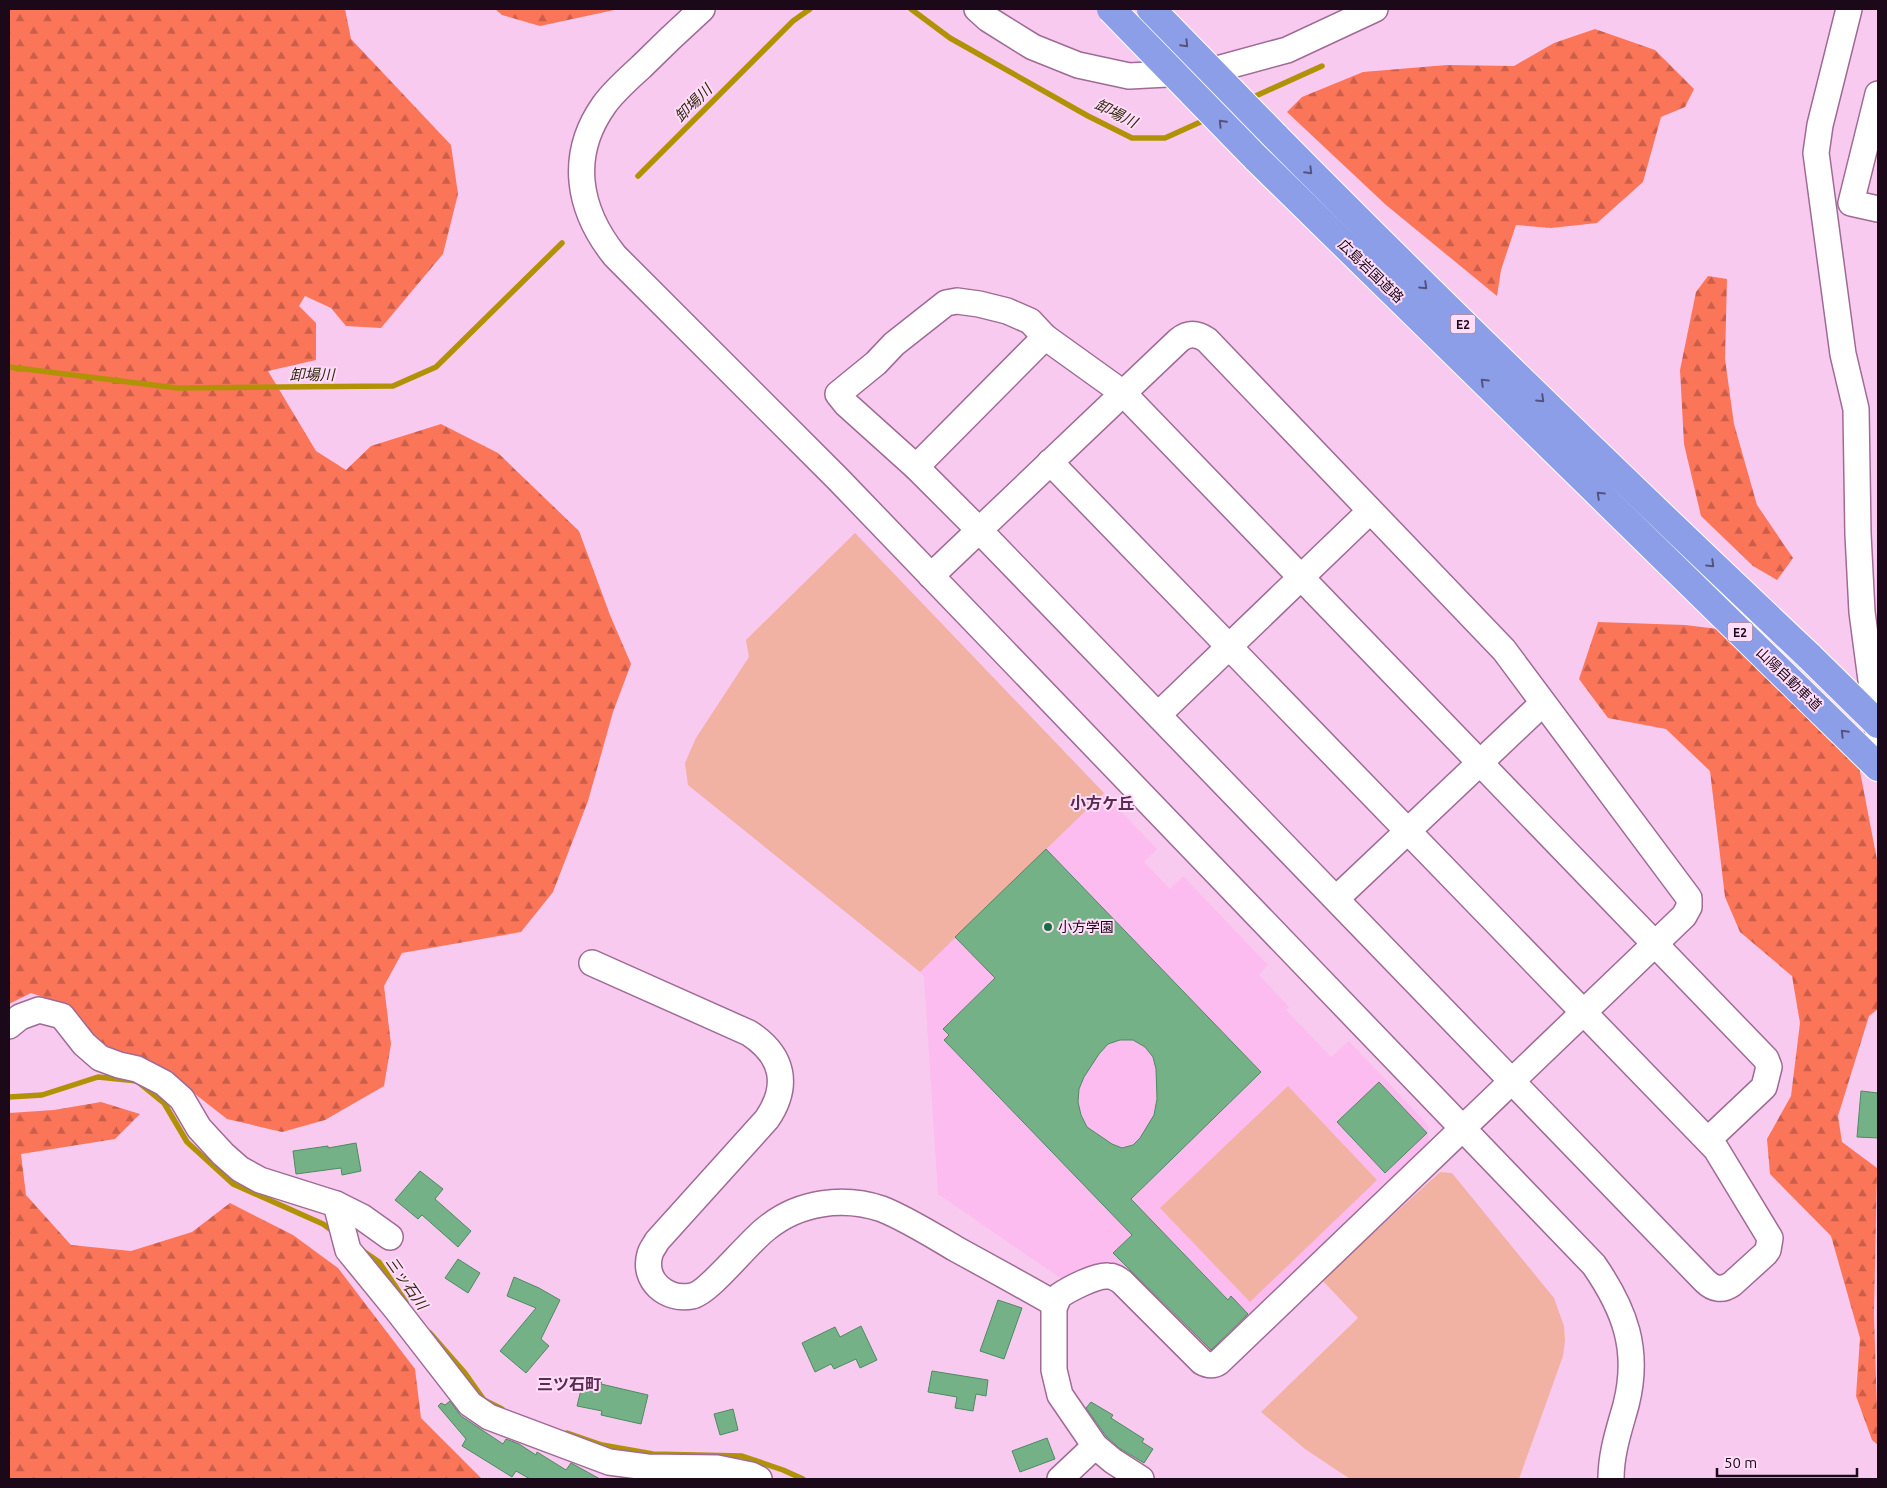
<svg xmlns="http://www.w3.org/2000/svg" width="1887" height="1488" viewBox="0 0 1887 1488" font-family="Ubuntu,'Noto Sans JP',sans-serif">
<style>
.built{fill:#fcbcef}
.green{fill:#f2b2a3}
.forest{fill:url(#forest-firs)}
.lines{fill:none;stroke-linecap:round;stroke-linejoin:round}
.stream{stroke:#b19207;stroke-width:5.5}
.building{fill:#74b187;stroke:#4e8a62;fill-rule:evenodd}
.minor-casing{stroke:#9f6b95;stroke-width:28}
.highway-casing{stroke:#fff;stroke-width:30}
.minor{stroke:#fff;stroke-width:25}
.highway{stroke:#8d9ee9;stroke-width:28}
.highway-bridge-casing{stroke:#fff;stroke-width:30;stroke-linecap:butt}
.highway-bridge{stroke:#8d9ee9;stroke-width:28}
.oneway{stroke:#545380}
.poi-dot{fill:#1a6d3e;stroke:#ffdcf7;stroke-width:2}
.labels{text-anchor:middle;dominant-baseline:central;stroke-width:4;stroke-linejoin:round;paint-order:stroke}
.shield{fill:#ffdcf7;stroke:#5f485b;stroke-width:1}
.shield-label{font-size:12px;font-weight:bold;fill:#1b0818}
.street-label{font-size:14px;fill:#1b0818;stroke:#ffdcf7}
.poi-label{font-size:14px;fill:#1b0818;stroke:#ffdcf7;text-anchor:start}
.water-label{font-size:15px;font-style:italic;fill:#322b13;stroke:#ffdcf7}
.quarter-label{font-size:16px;font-weight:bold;fill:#592b52;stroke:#ffdcf7}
</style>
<defs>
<pattern id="forest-firs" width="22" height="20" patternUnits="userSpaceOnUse" patternTransform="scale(1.25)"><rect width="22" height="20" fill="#fb7559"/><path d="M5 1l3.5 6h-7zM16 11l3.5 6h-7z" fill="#ca5e49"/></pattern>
</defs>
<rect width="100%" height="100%" fill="#f9caef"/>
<polygon class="built" points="855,533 1157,849 1144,862 1170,889 1183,876 1268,965 1259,975 1289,1007 1286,1010 1331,1057 1349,1041 1428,1125 1429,1150 1220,1356 1204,1357 1111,1267 1069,1284 938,1194 924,977 918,969 688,785 685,763 696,738 749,657 746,640"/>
<g class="green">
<polygon points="855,533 1104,793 920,972 688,785 685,763 696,738 749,657 746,640"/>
<polygon points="1288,1086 1377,1180 1250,1302 1160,1208"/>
<polygon points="1440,1172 1452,1173 1554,1298 1564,1326 1565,1341 1563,1356 1519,1479 1350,1479 1305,1449 1261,1412 1358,1318 1322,1280"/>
</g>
<g class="forest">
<polygon points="9,9 345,9 351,39 451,145 458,194 443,254 381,328 346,326 331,308 305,296 299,306 316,323 316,360 268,371 316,451 346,470 371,446 441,424 498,453 579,531 610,615 631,664 613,712 588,801 553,892 521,932 402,953 384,986 391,1044 384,1086 325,1120 282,1132 227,1119 167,1072 106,1047 61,1003 31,993 9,1004"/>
<polygon points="495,9 619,9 540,26 502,15"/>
<polygon points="1595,29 1655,50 1694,89 1685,107 1661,117 1643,182 1597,223 1551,228 1516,225 1501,270 1497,296 1386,205 1287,112 1302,97 1363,72 1447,65 1514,66 1554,43"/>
<polygon points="1708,276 1727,279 1725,359 1734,424 1757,505 1793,558 1777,580 1753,566 1701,516 1684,444 1680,370 1696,292"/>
<polygon points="1598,622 1685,625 1718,629 1858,761 1878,865 1878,1009 1869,1016 1838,1116 1842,1142 1877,1168 1874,1314 1878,1445 1872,1440 1856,1396 1860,1338 1831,1236 1770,1174 1767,1139 1791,1096 1800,1023 1792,976 1740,932 1725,897 1710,771 1666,729 1608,718 1579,679"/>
<polygon points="101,1102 140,1114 115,1139 21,1154 26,1195 71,1245 131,1251 192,1232 230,1203 293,1235 338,1268 415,1369 421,1418 482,1479 9,1479 9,1113 54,1110"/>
</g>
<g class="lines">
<g class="stream">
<polyline points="911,9 950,38 1088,116 1132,138 1165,138 1207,119"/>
<polyline points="1249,99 1322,66"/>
<polyline points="638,176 793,21 810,9"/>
<polyline points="9,367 177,388 393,386 436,367 562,243"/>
<polyline points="9,1097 42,1095 98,1077 137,1081 164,1103 187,1142 233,1184 323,1224 334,1232"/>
<polyline points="363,1251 379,1262 406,1302"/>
<polyline points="430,1333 465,1373 484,1400 502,1409"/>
<polyline points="567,1433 602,1445 653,1454 742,1456 783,1470 803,1479"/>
</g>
</g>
<g class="building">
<path d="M1046 849 1261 1072 1131 1199 1228 1300 1231 1296 1248 1314 1211 1350 1113 1253 1132 1235 944 1040 949 1035 943 1029 995 978 955 937ZM1120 1040H1133L1145 1047 1153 1057 1156 1069 1157 1099 1154 1115 1140 1138 1133 1145 1122 1148 1112 1144 1087 1127 1081 1115 1078 1102 1079 1089 1084 1077 1099 1054 1108 1044Z"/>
<polygon points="1379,1082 1427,1133 1385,1173 1337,1122"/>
<polygon points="1861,1091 1878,1093 1878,1138 1857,1137"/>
<polygon points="356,1143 361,1171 342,1175 341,1168 296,1174 293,1151 328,1146 328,1148"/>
<polygon points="420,1171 443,1189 435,1199 471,1231 458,1247 422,1215 418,1219 395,1200"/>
<polygon points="458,1259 480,1273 468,1293 445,1278"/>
<polygon points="514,1277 539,1288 560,1300 541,1339 549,1346 526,1373 500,1351 536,1308 507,1296"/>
<polygon points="998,1300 1022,1308 1004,1359 980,1351"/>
<polygon points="861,1326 877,1360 860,1368 856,1359 834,1369 831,1364 815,1372 802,1343 835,1327 840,1337"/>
<polygon points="932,1371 988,1380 986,1396 976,1394 973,1411 955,1408 957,1397 928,1392"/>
<polygon points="584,1378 602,1381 601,1384 648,1395 641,1424 601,1415 602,1411 577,1406"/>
<polygon points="450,1401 461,1416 503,1444 506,1439 519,1444 536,1455 537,1452 566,1470 571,1463 600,1479 530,1479 516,1471 512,1477 462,1446 466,1439 438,1406 441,1403 445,1405"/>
<polygon points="1091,1402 1113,1415 1111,1418 1144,1439 1142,1442 1153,1449 1144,1463 1119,1448 1106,1436 1086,1408"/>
<polygon points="733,1409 738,1430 720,1435 714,1414"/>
<polygon points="1047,1438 1055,1459 1020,1472 1012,1451"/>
</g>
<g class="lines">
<defs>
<g id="minor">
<path d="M702 9C681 28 661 47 641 67 628 79 614 91 604 105 568 156 578 210 615 256L838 479 1594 1265C1625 1310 1640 1350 1626 1405 1619 1430 1611 1453 1611 1479"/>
<polyline points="977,9 988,19 1033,47 1078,65 1129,76 1206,72 1287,50 1375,9"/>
<polyline points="1849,9 1820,125 1816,153 1843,354 1856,409 1858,534 1862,612 1878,733"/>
<polyline points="1878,94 1851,203 1878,209"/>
<path d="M1050 462 1716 1149 1770 1238 1768 1250 1765 1254 1732 1284C1722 1291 1713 1289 1705 1281L979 530 916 467 846 404 838 394 876 363 894 344 946 303 957 301 979 304 1007 311 1030 321 1045 337 1123 393 1766 1059 1769 1067 1764 1087 1708 1140"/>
<polyline points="916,467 1045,337"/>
<path d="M931 576 1179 340C1188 333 1197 333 1207 340L1504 650 1689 898V907L1684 916 1219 1362C1213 1366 1209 1366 1202 1362L1122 1282C1118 1279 1114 1276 1108 1276 1096 1275 1069 1289 1059 1296L1054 1308V1370L1060 1395 1095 1446 1113 1461 1141 1479"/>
<polyline points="1159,714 1370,511"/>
<polyline points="1337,898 1543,703"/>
<path d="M592 963 749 1033C783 1055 790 1085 767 1119L657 1241C655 1245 651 1250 650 1254 642 1281 667 1301 692 1296 709 1293 749 1241 767 1228 799 1202 843 1196 882 1209 907 1219 932 1235 956 1249 989 1267 1022 1285 1055 1304"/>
<polyline points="9,1026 20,1017 39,1010 62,1016 84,1044 100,1058 119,1065 137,1069 164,1083 182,1099 199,1128 223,1154 240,1169 260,1180 336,1204 362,1217 390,1237"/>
<polyline points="336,1204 348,1250 397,1310 470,1404 489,1417 609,1462 647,1467 717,1468 751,1475 759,1479"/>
<polyline points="1060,1479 1095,1446"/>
</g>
<g id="highway">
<path d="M1275 136C1450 313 1629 486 1810 657"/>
<polyline points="1256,158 1878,767"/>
</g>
</defs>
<use href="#minor" class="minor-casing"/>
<use href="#highway" class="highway-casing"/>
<use href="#minor" class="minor"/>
<use href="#highway" class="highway"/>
<defs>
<g id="highway-bridge">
<polyline points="1111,9 1256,158"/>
<polyline points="1151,9 1275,136"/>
<polyline points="1810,657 1878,724"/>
</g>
</defs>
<use href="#highway-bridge" class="highway-bridge-casing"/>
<use href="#highway-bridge" class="highway-bridge"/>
</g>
<defs><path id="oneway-chevron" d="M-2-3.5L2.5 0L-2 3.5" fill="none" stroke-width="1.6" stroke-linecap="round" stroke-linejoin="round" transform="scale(1.25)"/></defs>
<g class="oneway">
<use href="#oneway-chevron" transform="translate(1185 44) rotate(46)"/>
<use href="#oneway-chevron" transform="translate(1222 123) rotate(-134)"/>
<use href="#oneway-chevron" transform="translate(1309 171) rotate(45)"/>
<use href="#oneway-chevron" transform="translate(1424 286) rotate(44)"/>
<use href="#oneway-chevron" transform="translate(1484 382) rotate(-136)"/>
<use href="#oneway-chevron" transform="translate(1541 399) rotate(44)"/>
<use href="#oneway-chevron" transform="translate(1600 495) rotate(-136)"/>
<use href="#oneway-chevron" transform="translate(1711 564) rotate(44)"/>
<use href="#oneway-chevron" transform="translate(1844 733) rotate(-135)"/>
</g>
<circle class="poi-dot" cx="1048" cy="927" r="5"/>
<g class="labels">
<g class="shield">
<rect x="1450.5" y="314.5" width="25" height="19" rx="4"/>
<rect x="1727.5" y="622.5" width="25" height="19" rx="4"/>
</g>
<g class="shield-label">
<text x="1463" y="324">E2</text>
<text x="1740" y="632">E2</text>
</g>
<g class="street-label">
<text transform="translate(1371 271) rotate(44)">広島岩国道路</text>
<text transform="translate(1789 679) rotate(44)">山陽自動車道</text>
</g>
<g class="poi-label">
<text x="1058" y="927">小方学園</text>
</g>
<g class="water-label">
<text transform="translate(693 103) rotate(-45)">卸場川</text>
<text transform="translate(1116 113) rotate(27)">卸場川</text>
<text x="312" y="374">卸場川</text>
<text transform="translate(407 1283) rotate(55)">三ッ石川</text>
</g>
<g class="quarter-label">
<text x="1102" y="803">小方ケ丘</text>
<text x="569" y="1384">三ツ石町</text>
</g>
</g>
<rect width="1887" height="1488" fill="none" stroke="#1b0818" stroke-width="20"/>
<path d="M1717 1468v8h140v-8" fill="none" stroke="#1b0818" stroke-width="2.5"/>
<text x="1724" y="1468" font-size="15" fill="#1b0818" stroke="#ffdcf7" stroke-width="4" paint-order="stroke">50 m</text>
</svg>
